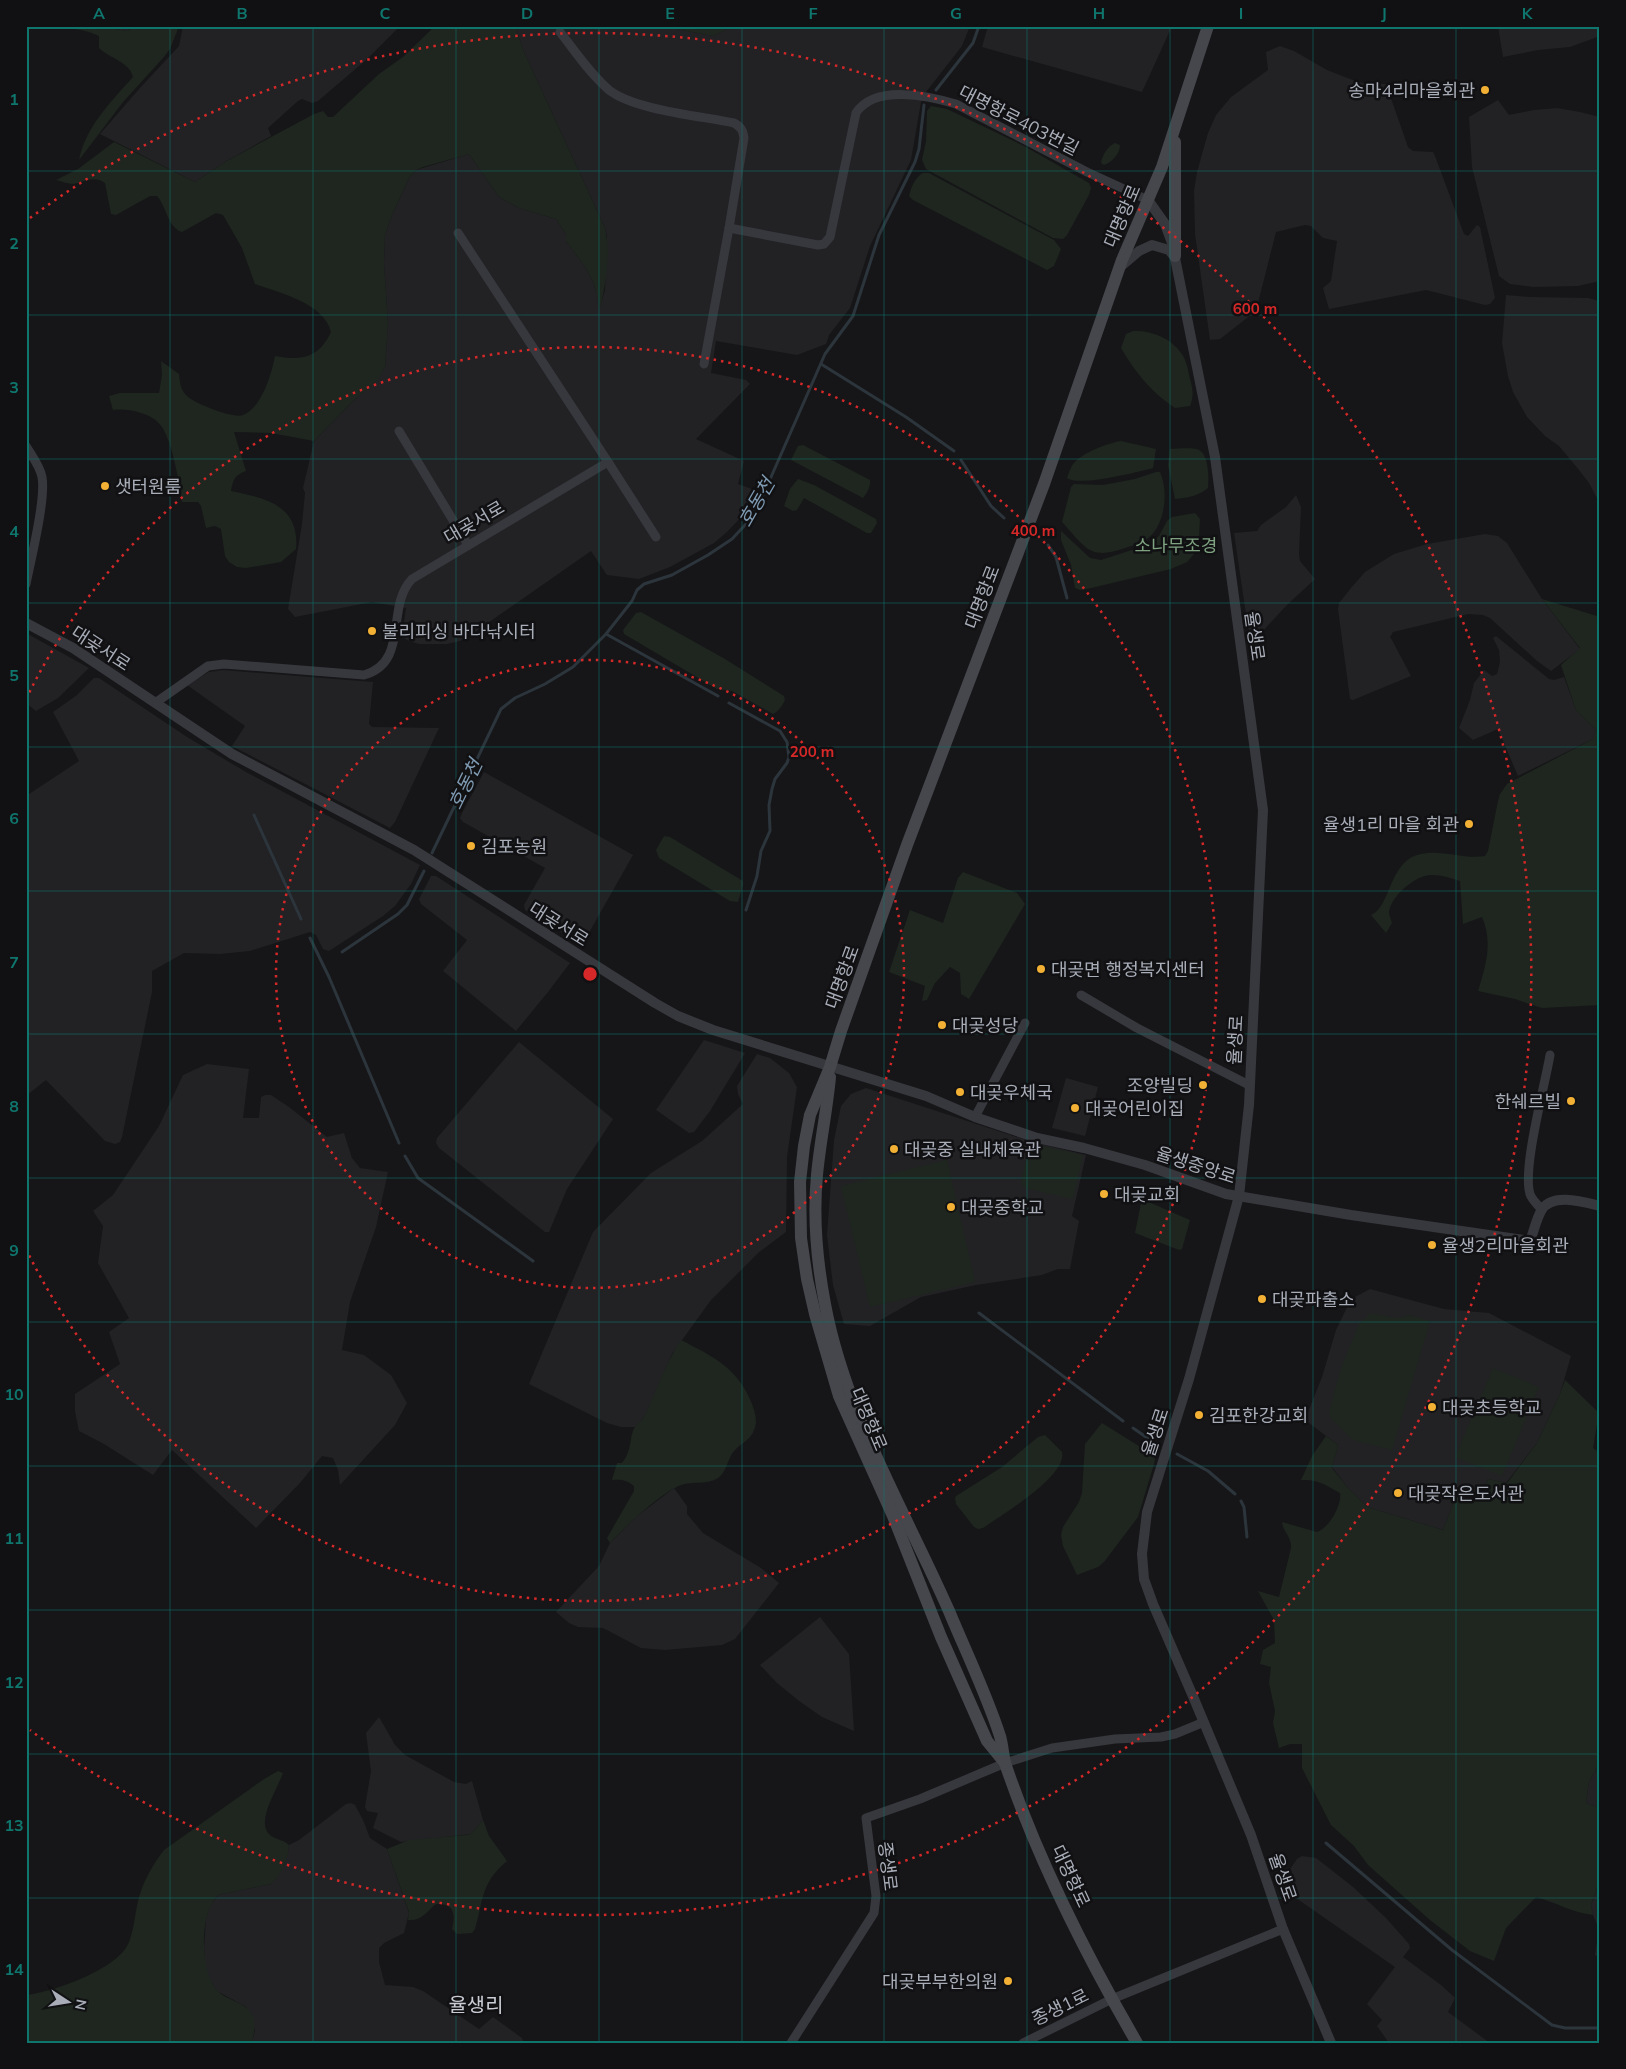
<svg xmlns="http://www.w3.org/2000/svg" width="1626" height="2069" viewBox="0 0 1626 2069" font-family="Mulish,'Noto Sans KR',sans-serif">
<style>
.built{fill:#222225}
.green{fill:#1e261f}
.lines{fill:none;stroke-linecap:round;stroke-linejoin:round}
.stream{stroke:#2c353c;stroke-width:3}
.minor{stroke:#37383d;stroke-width:9}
.tertiary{stroke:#37383d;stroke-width:10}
.secondary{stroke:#45474d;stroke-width:12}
.grid{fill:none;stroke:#0f766e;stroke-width:1;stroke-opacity:0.55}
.ring{fill:none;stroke:#d62828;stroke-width:2.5;stroke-dasharray:2.5 5}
.poi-dot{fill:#f2b134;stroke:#111113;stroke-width:2}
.labels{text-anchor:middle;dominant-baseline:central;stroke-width:5;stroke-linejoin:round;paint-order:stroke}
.poi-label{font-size:18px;fill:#a8adb8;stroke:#111113;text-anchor:start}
.street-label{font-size:18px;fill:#a8adb8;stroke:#111113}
.park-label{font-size:18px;fill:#7fa381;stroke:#111113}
.water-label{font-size:19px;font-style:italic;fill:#7f9bb3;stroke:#111113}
.quarter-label{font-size:20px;fill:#c9ccd4;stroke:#111113}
.centre{fill:#d62828;stroke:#111113;stroke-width:2.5}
.ring-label{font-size:15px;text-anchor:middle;font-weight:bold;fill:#d62828;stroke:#111113;stroke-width:5;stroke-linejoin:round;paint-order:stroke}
.neatline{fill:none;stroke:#0f766e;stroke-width:2}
.grid-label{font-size:16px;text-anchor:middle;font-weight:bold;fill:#0f766e}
</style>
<rect width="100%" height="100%" fill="#161618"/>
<g class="built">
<polygon points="94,26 136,26 127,31"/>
<polygon points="183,26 400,26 366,60 318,101 312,103 302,99 298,101 268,128 271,136 225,162 195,182 100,134 139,89 179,46"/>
<polygon points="515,26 660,26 713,36 733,26 970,26 962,46 926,92 921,102 911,160 870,246 850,308 829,335 826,344 797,355 716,341 711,373 746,380 750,384 696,439 744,461 738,484 760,492 748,510 727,532 714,543 670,567 639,579 607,575 591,551 475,632 460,641 447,644 419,644 409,641 402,637 406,608 372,602 295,617 288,609 302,524 305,493 303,488 314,441 353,401 377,380 385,367 388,325 384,263 385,235 392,215 409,178 416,170 469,154 499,197 519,208 556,219 566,234 566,241 586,268 594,284 600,307 605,290 607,236 605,228 524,52"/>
<polygon points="988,26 1172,26 1142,92 982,47"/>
<polygon points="1498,26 1600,26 1600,36 1570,47 1538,50 1503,57"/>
<polygon points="1280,46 1294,51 1327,70 1350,79 1363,83 1386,84 1408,147 1413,151 1433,152 1435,156 1464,234 1468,236 1477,225 1480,227 1495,298 1490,304 1485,305 1426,290 1329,309 1323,288 1331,281 1337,241 1323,238 1311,226 1305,225 1276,232 1256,311 1220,339 1210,340 1195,234 1194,191 1197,172 1208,133 1216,115 1231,97 1268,70 1266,52"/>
<polygon points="1498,100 1509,115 1534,110 1557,108 1580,112 1600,117 1600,281 1578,286 1533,287 1510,284 1499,276 1472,167 1469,117"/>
<polygon points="1506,295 1529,297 1588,298 1600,301 1600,504 1589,483 1579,470 1559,446 1545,436 1527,417 1513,392 1508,376 1502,343"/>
<polygon points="1296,495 1301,507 1299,554 1300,561 1315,579 1286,606 1261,633 1255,635 1248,628 1234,533 1257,531 1261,525 1286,507"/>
<polygon points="1485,534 1498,536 1507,543 1542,599 1580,649 1551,671 1537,661 1490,618 1483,615 1468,614 1393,632 1390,637 1392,640 1411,676 1353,700 1350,699 1338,609 1339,603 1351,588 1365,572 1394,554 1427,544"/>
<polygon points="26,633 89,668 58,698 36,711 26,703"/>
<polygon points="1496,636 1549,679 1554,680 1564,677 1576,710 1596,730 1593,739 1518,776 1498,729 1473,740 1459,728 1470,700 1474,683 1484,670 1492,676 1497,674 1500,662 1499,650 1493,638"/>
<polygon points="223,670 373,682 369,724 372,727 439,728 395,822 390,828 232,746 245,726 187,685 209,672"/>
<polygon points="94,678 99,678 187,737 246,772 420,865 411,884 395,906 383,916 329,951 323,949 316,935 310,932 250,951 220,954 184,953 152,971 152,992 122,1137 120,1142 115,1144 105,1141 46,1080 26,1096 26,796 79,761 53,712 77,695"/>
<polygon points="484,772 633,855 582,945 525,910 524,905 545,868 463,822 460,818 462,813"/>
<polygon points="431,876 436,876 570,963 548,992 516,1031 443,971 467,940 421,904 419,899"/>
<polygon points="704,1040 745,1053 710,1111 694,1132 689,1133 656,1110"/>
<polygon points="519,1042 613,1119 567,1189 549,1232 545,1232 439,1148 436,1143 437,1138"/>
<polygon points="757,1054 770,1058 789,1073 797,1087 787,1157 786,1232 758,1253 711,1300 672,1354 645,1416 635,1427 621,1427 607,1423 529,1384 593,1232 651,1173 702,1141 743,1104 738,1094 737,1086"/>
<polygon points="207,1064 249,1069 243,1118 259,1118 261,1097 265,1095 271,1095 289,1107 327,1137 344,1133 352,1158 360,1168 388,1172 376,1227 350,1302 342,1350 364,1355 391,1375 407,1403 395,1425 340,1485 338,1470 333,1458 322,1456 300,1483 256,1528 172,1450 153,1475 104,1444 79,1431 75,1411 75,1394 120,1364 109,1332 129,1318 98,1263 103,1226 93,1211 113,1195 159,1126 183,1075"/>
<polygon points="1066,1078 1098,1087 1085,1136 1052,1128"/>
<polygon points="866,1088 1032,1142 1086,1155 1072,1216 1079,1221 1070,1269 1058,1269 1042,1275 976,1285 921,1297 870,1326 844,1324 833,1285 827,1235 834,1140 841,1106 851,1094"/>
<polygon points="1370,1289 1444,1309 1489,1313 1571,1356 1560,1394 1537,1443 1506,1483 1488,1479 1485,1487 1469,1493 1459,1488 1443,1530 1367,1507 1348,1488 1332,1467 1338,1445 1305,1420 1322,1377 1336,1330 1351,1299"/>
<polygon points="674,1488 687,1506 687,1514 703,1533 761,1568 779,1583 735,1639 722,1645 665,1650 641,1648 603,1628 578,1627 569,1623 556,1612 599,1566 610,1543 636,1517"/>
<polygon points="820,1617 849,1654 854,1731 822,1717 799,1701 777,1683 760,1665"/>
<polygon points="379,1717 395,1745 405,1755 454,1782 466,1784 472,1781 483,1820 471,1834 401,1842 373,1828 378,1813 367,1811 365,1807 371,1771 366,1733"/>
<polygon points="1600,1762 1600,1808 1586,1803 1589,1782"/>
<polygon points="351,1803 355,1805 363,1820 370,1838 387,1849 409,1913 404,1933 384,1943 379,1948 379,1962 385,1985 413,1987 423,1991 479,2029 493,2017 522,2038 524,2043 252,2043 255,2030 246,2007 217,1991 208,1977 205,1964 204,1948 206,1919 210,1905 218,1895 271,1884 288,1853 289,1845 299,1840 346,1804"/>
<polygon points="1302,1856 1316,1858 1325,1865 1353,1887 1386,1918 1409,1944 1410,1948 1403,1957 1441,1985 1455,1998 1448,2012 1490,2043 1389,2043 1377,2026 1382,2020 1367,2004 1395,1967 1286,1891 1284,1878 1297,1859"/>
<polygon points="1600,1880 1600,1958 1595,1955 1599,1929 1593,1915 1591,1905"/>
</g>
<g class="green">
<path d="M26 26H94L127 31 136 26H179L170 49 163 58 123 102 79 160C86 126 111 102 133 77 130 62 109 58 99 48V36C77 25 50 28 26 28Z"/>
<path d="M435 26H515L524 52 605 228C611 254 606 283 600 309L594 284 586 268 566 241V234L556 219 519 208 499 197 469 154 423 167 416 170 409 178 392 215 385 235 384 263 388 325 385 367 378 380 353 401 314 441 271 433 234 432 246 471C235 475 233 479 231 491 265 498 300 505 296 549L281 562 246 568 237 567 229 562 225 556 221 529 215 526 206 528 201 506 198 502H182C179 482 173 444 162 427 153 413 127 408 113 410L109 396 120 393H159L162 375 161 361 179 374C180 382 180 389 186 395 193 403 233 419 243 415 262 408 272 372 275 356 301 361 319 358 331 332 324 303 280 293 255 284L242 248 223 215 216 213 182 232C167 227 167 207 157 196H150L116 215 111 214 105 183C94 175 84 182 73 184 68 184 61 181 56 180L78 169 114 142 195 182 225 162 314 114 323 111 328 117H333L379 74 403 57Z"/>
<polygon points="660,26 733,26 713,36"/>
<polygon points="931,106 947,109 1024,146 1089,183 1091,188 1089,195 1067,235 1063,239 1053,238 926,169 922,160 926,141 927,111"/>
<path d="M1115 143 1120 145C1120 154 1112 162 1104 165L1101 163C1102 155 1108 146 1115 143Z"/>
<path d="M923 173H929L940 179 1054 240 1061 249 1054 266 1047 270 913 200 909 196C911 188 915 177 923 173Z"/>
<path d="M1133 331C1151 330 1171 338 1181 353 1187 360 1188 371 1190 379 1193 390 1194 396 1190 406L1175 408C1152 393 1135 372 1121 348L1126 334Z"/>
<path d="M1121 441 1156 449 1153 468C1138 472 1079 487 1067 478 1069 473 1071 466 1074 463 1082 453 1108 443 1121 441Z"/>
<path d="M803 445 870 480C871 486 867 493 863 498L791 460 798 446Z"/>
<path d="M1170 449C1178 449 1191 447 1199 450 1209 455 1209 479 1208 488 1198 496 1187 498 1175 499L1168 465Z"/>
<path d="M1156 472H1160C1169 492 1165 526 1147 539 1139 545 1130 546 1122 549 1112 552 1102 555 1092 551 1081 546 1070 530 1062 522L1071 487 1074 484 1103 485 1135 479Z"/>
<polygon points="798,479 814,485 876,519 877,523 871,533 867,533 804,498 797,510 793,511 784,506 790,489"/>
<polygon points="1195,513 1200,519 1199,537 1194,554 1187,562 1171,569 1087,589 1080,590 1075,588 1071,565 1061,540 1061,531 1090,558 1101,560 1147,545 1159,536 1167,521 1172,517"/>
<path d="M1542 599 1600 617V1005L1542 1008 1515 999 1478 991C1486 965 1493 942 1482 917L1463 924 1460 881C1450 878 1436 873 1425 876 1412 879 1391 897 1389 912 1389 915 1391 919 1392 923L1386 933 1371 915C1389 908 1389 869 1412 857 1434 846 1462 860 1485 856L1488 851 1498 801 1500 794 1507 784 1593 739 1596 730 1576 710 1561 665 1580 648Z"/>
<path d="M641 612 725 659 784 696 785 700C782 706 779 711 773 714L732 691 717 689 624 634 623 630 636 613Z"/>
<polygon points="664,836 670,837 743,881 743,885 738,902 730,901 659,858 656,850"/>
<polygon points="963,872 1017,893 1025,904 969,999 961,994 960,973 950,967 935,983 927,1000 922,1001 925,986 889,972 910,910 943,923 958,878"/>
<polygon points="1034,1144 1083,1155 1073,1199 1025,1188 1021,1183 1029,1146"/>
<polygon points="947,1160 975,1282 870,1307 841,1186"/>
<polygon points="1144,1200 1190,1220 1182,1249 1179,1250 1135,1233 1141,1203"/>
<polygon points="1370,1313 1397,1318 1410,1315 1430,1321 1392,1450 1353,1440 1331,1418 1329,1412 1341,1368 1359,1324"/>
<path d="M681 1340C714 1357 738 1368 752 1404 755 1413 758 1421 754 1430 751 1439 742 1443 736 1449 727 1457 728 1471 718 1478 707 1485 693 1481 681 1485 659 1494 626 1526 610 1543L607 1538 634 1491V1486C627 1480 621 1479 612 1480L617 1463H622C633 1450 629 1435 635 1427 638 1422 643 1420 645 1415 657 1390 665 1364 681 1340Z"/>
<polygon points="1493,1368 1539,1387 1502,1476 1455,1457"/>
<path d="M1565 1380 1599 1413 1593 1448 1600 1453V1762L1589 1782 1586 1803 1600 1808V1880L1591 1905 1593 1915C1573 1913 1555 1902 1536 1897L1506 1928 1494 1961 1470 1951 1430 1920 1368 1865 1354 1846 1331 1825 1302 1768V1744H1290L1279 1748 1273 1723 1275 1711 1269 1683 1271 1667 1260 1664 1263 1650 1275 1643 1274 1620 1258 1591 1279 1597 1291 1548C1292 1537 1283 1532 1282 1522L1317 1532C1329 1528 1342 1505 1340 1493 1326 1485 1318 1479 1301 1480L1312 1456 1326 1436 1338 1445 1332 1468 1348 1488 1367 1507 1443 1530 1459 1488 1470 1493 1485 1487 1488 1479 1507 1483 1537 1443 1560 1394Z"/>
<polygon points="1102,1423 1150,1453 1155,1458 1154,1464 1138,1517 1104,1562 1098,1567 1077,1575 1063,1546 1061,1535 1063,1527 1079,1502 1082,1493 1085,1444"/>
<path d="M1045 1435 1062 1452C1068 1476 1000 1516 983 1528L978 1529 974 1527 956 1504 955 1498 956 1496 1002 1467 1038 1437Z"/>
<path d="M278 1771 283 1773C278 1788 257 1819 268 1833 274 1840 283 1839 289 1845 288 1860 282 1874 271 1884L218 1895C199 1913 200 1969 216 1989 225 2001 246 2001 253 2016 256 2024 254 2034 252 2043H26V1995C53 1992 119 1969 129 1942 135 1927 135 1909 140 1894 145 1878 154 1863 164 1850L264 1779Z"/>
<path d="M483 1820 489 1836 507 1861C480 1884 484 1899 475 1929L472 1933 457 1934 452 1929C456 1914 454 1903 436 1904 426 1912 422 1921 408 1920L409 1912 387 1849 409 1840 466 1835 471 1834Z"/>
</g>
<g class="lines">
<g class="stream">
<polyline points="936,90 973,43 979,26"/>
<polyline points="821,364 906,417 954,451"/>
<polyline points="961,460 991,506 1004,518"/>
<polyline points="1048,545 1056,557 1067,598"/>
<polyline points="606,634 718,696"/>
<polyline points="729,703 780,731 787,742 789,757 787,763 775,779 772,789 769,805 770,831 761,851 757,876 746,910"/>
<polyline points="254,815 301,919"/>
<polyline points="432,853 501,709 515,698 545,684 573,667 606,634 632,601 637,590 644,584 672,575 708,555 732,539 746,524 761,500 825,354 853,316 879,235 915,162 919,149 924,105"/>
<polyline points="310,938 329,977 399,1143"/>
<polyline points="342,952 398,914 407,905 424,871"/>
<polyline points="405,1156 418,1178 533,1261"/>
<polyline points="979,1313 1123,1421"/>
<polyline points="1133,1428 1156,1444"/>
<polyline points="1177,1454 1208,1471 1235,1494"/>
<polyline points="1241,1501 1244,1507 1247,1537"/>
<polyline points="1326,1843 1452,1950 1552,2025 1565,2028 1600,2028"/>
</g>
<g class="minor">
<path d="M560 32C575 51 590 74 609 90 634 110 701 116 734 123 741 127 743 130 744 138L729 228 818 245 824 244 830 237 856 113C875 84 929 96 956 104L1087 172 1148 200"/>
<polyline points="704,364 729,228"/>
<polyline points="399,431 468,545"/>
<path d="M26 446C32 456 40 466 42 477 46 499 31 559 26 584"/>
<polyline points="608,462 656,537"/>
<path d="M155 703 208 666 224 664 364 675C410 662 385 607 412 579L608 462 458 233"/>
<polyline points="1081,995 1137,1028 1249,1085"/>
<polyline points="975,1117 1025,1023"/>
<path d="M1542 1210C1538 1205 1532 1200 1530 1194 1522 1169 1545 1085 1550 1055"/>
<polyline points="791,2043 874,1913 876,1896 866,1818 920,1799 1005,1763 1052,1748 1115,1739 1161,1737 1175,1734 1204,1722"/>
<polyline points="1023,2043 1112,1999 1283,1929"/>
</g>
<g class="tertiary">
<polyline points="1148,200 1165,224 1172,243 1215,457 1263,810 1249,1105 1239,1196 1189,1379 1147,1512 1142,1554 1144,1579 1153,1604 1192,1694 1251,1835 1283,1929 1331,2043"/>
<polyline points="1119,268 1139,251 1152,245 1169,250 1174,256"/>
<path d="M26 623 73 648 232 754 414 850 655 1003 678 1016 713 1030 926 1096 975 1117 1037 1138 1084 1148 1145 1165 1226 1194 1351 1215 1530 1241C1534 1231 1536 1220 1541 1211 1551 1192 1584 1202 1600 1206"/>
</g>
<g class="secondary">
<polyline points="1175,142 1175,256"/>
<path d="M830 1077C827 1110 820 1142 817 1175 813 1217 817 1262 825 1304 845 1412 905 1511 949 1611 966 1652 986 1693 1000 1736 1003 1746 1003 1757 1006 1766 1039 1863 1086 1955 1137 2043"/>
<polyline points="1005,1763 987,1741 941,1637 893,1516 839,1396 815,1314 807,1279 801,1238 800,1182 804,1146 810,1115 830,1067 841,1031 907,845 1044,484 1122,260 1162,167 1208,26"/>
</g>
</g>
<path class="grid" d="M170 26V2043M313 26V2043M456 26V2043M599 26V2043M742 26V2043M884 26V2043M1027 26V2043M1170 26V2043M1313 26V2043M1456 26V2043M26 171H1600M26 315H1600M26 459H1600M26 603H1600M26 747H1600M26 891H1600M26 1034H1600M26 1178H1600M26 1322H1600M26 1466H1600M26 1610H1600M26 1754H1600M26 1898H1600"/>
<g class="ring">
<circle cx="590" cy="974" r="314"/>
<path d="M26 699A627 627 0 1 1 26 1249"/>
<path d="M30 218A941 941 0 1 1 30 1730"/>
</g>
<g class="poi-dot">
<circle cx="1485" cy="90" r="5"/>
<circle cx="105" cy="486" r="5"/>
<circle cx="372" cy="631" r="5"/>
<circle cx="1469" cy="824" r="5"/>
<circle cx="471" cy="846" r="5"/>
<circle cx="1041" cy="969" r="5"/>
<circle cx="942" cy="1025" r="5"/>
<circle cx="1203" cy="1085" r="5"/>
<circle cx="960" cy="1092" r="5"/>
<circle cx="1571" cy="1101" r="5"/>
<circle cx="1075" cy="1108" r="5"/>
<circle cx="894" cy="1149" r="5"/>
<circle cx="1104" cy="1194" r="5"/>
<circle cx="951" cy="1207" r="5"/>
<circle cx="1432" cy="1245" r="5"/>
<circle cx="1262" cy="1299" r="5"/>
<circle cx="1432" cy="1407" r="5"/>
<circle cx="1199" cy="1415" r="5"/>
<circle cx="1398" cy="1493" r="5"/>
<circle cx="1008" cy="1981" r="5"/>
</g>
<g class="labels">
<g class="poi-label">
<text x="1475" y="90" text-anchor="end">송마4리마을회관</text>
<text x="115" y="486">샛터원룸</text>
<text x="382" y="631">불리피싱 바다낚시터</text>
<text x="1459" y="824" text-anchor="end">율생1리 마을 회관</text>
<text x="481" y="846">김포농원</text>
<text x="1051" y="969">대곶면 행정복지센터</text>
<text x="952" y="1025">대곶성당</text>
<text x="1193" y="1085" text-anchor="end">조양빌딩</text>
<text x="970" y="1092">대곶우체국</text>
<text x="1561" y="1101" text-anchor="end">한쉐르빌</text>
<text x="1085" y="1108">대곶어린이집</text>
<text x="904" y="1149">대곶중 실내체육관</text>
<text x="1114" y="1194">대곶교회</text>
<text x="961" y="1207">대곶중학교</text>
<text x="1442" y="1245">율생2리마을회관</text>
<text x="1272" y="1299">대곶파출소</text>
<text x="1442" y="1407">대곶초등학교</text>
<text x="1209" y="1415">김포한강교회</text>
<text x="1408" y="1493">대곶작은도서관</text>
<text x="998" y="1981" text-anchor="end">대곶부부한의원</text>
</g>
<g class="street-label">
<text transform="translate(1019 120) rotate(27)">대명항로403번길</text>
<text transform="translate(1122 216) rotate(-67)">대명항로</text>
<text transform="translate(474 522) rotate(-30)">대곶서로</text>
<text transform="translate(982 597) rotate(-69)">대명항로</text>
<text transform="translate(1255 636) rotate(82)">율생로</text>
<text transform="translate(101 648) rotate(33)">대곶서로</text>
<text transform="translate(559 924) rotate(32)">대곶서로</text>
<text transform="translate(842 977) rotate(-70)">대명항로</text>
<text transform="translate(1235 1040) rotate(-87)">율생로</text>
<text transform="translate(1196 1165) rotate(18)">율생중앙로</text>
<text transform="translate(869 1419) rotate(67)">대명항로</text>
<text transform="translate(1155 1432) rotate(-72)">율생로</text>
<text transform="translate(888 1866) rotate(83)">종생로</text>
<text transform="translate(1071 1876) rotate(65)">대명항로</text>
<text transform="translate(1283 1877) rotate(71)">율생로</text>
<text transform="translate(1060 2007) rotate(-26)">종생1로</text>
</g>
<g class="park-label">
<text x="1176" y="545">소나무조경</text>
</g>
<g class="water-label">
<text transform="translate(756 502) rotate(-60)">호동천</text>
<text transform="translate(465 784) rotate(-64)">호동천</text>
</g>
<g class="quarter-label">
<text x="476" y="2004">율생리</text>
</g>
</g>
<circle cx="590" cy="974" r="8" class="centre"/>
<g class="ring-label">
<text x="1255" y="314">600 m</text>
<text x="1033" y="536">400 m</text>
<text x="812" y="757">200 m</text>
</g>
<rect width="1626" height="2069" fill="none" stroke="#111113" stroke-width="55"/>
<g transform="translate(68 2002) rotate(102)" stroke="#111113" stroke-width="4" paint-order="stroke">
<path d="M0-4L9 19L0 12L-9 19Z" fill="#a8adb8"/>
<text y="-8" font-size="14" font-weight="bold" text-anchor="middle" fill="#a8adb8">N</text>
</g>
<rect x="28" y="28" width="1570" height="2014" class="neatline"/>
<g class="grid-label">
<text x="99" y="19">A</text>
<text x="242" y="19">B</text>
<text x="385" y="19">C</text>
<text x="527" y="19">D</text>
<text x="670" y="19">E</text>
<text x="813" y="19">F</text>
<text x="956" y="19">G</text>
<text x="1099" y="19">H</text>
<text x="1241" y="19">I</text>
<text x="1384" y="19">J</text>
<text x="1527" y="19">K</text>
<text x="14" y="105">1</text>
<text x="14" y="249">2</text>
<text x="14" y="393">3</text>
<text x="14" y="537">4</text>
<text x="14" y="681">5</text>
<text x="14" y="824">6</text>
<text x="14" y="968">7</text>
<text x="14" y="1112">8</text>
<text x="14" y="1256">9</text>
<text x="14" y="1400">10</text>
<text x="14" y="1544">11</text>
<text x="14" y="1688">12</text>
<text x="14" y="1831">13</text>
<text x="14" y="1975">14</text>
</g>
</svg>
